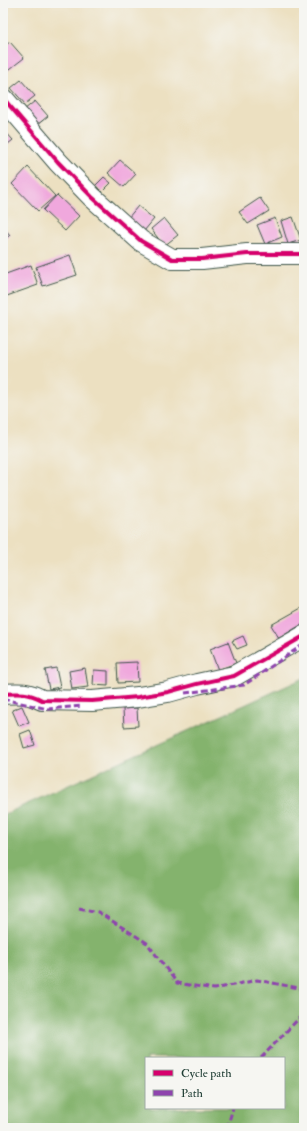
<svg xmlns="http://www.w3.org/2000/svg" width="307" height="1131" viewBox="0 0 307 1131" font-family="'IM FELL Double Pica',serif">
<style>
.forest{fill:#84b36d;stroke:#527850;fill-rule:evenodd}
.building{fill:#f0a8dd}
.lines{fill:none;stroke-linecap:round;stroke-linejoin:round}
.street-casing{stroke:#3e5549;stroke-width:22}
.street{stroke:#fff;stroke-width:20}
.quiet{stroke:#8e44ad;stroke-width:3;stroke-dasharray:6 3;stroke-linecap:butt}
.cycleway-casing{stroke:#f6f6f2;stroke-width:6}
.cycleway{stroke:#d6006c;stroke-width:4}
</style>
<rect width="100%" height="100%" fill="#f6f6f2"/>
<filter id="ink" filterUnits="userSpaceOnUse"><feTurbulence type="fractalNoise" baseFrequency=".025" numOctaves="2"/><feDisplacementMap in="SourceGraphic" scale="8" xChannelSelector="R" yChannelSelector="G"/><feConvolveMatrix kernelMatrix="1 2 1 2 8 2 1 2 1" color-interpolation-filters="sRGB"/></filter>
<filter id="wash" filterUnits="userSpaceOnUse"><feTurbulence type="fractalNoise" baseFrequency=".012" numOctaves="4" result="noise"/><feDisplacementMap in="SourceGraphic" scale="16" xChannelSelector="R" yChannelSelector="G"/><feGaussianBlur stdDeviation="0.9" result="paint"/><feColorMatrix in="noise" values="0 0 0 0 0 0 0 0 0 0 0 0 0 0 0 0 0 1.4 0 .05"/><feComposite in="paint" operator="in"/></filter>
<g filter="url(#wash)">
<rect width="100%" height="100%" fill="#ece0c1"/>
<path class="forest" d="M304 678V1128H3V815ZM146 1058H284V1108H146Z"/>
<g id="blocks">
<g class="building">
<polygon points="10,42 24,58 6,72 3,68 3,47"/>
<polygon points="21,80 35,96 25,104 11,88"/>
<polygon points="35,101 48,116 37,125 24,110"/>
<polygon points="3,129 13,140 3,148"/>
<polygon points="120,160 136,174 124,187 108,173"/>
<polygon points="28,167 55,196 38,211 12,184"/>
<polygon points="104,177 111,183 102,192 95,186"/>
<polygon points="57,195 79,216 65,231 43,210"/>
<polygon points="260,198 269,211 248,224 239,212"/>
<polygon points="138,206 154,219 144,231 128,218"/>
<polygon points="293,217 301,240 288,244 281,221"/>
<polygon points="164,218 178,235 164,246 151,229"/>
<polygon points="275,218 282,237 265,244 257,225"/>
<polygon points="5,229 10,235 3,241 3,231"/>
<polygon points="70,255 77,275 43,286 36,267"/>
<polygon points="31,265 38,285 4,297 3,275"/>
<polygon points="303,607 304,623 279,638 271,625"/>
<polygon points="243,636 247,645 237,649 232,641"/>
<polygon points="228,642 236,663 218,670 210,649"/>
<polygon points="137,662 138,682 118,683 117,663"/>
<polygon points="56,668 60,687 49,689 45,670"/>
<polygon points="85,668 88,687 72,689 69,671"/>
<polygon points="94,670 108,671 108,686 93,685"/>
<polygon points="22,706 29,722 19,726 12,710"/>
<polygon points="137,708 138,726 124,727 123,709"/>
<polygon points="30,730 35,745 24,748 20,734"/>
</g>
</g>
</g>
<g filter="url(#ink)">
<use href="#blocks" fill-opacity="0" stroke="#3e5549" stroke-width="1"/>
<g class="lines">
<defs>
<g id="street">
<polyline points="3,98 58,162 92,197 141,241 172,259 202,259 247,254 304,254"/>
<path d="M3 694C19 693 27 692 42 700L92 701 138 697 168 692 197 684 234 676 304 636"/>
</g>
</defs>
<use href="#street" class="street-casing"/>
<use href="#street" class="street"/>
<g class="quiet">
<polyline points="185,693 244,685 304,644"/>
<polyline points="3,699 48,709 82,706"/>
<polyline points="79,908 98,912 147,943 177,983 214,989 257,980 304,989"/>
<polyline points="261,1058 304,1013"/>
<polyline points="227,1128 233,1108"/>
</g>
<defs>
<g id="cycleway">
<polyline points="3,98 58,162 92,197 141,241 172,259 202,259 247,254 304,254"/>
<path d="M3 694C19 693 27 692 42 700L92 701 138 697 168 692 197 684 234 676 304 636"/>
</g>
</defs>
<use href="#cycleway" class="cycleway-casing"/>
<use href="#cycleway" class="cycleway"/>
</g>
</g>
<rect width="307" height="1131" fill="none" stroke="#f6f6f2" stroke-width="16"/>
<rect x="145" y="1057" width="140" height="52" fill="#f6f6f2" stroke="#a0aca6"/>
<rect x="153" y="1070" width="20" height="6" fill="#d6006c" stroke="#a0aca6"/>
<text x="181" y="1077" font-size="12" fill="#1f3d34">Cycle path</text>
<rect x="153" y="1090" width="20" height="6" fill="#8e44ad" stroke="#a0aca6"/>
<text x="181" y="1097" font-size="12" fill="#1f3d34">Path</text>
</svg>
